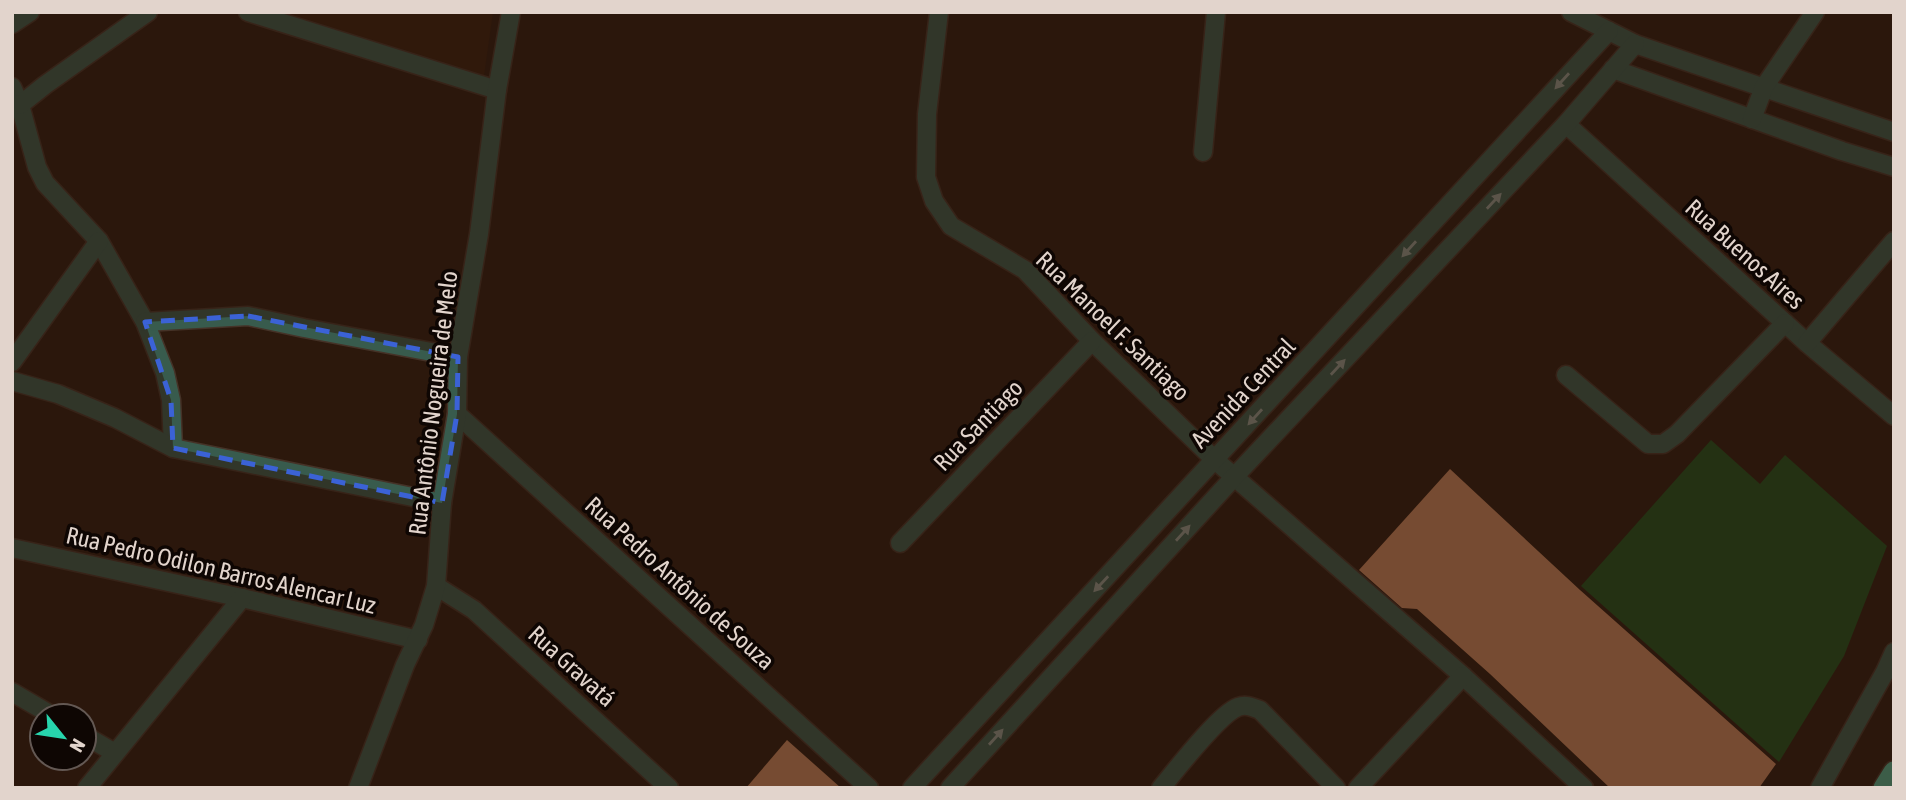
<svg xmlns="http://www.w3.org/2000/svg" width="1906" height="800" viewBox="0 0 1906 800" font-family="'Asap Condensed',sans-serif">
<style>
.built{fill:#351b0b}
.green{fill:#1b501c}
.building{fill:#d1895f}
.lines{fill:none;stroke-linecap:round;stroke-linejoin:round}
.minor-casing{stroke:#453227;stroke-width:21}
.highway-casing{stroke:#453227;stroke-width:24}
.minor{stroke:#385b4d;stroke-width:18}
.highway{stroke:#51b190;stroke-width:21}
.oneway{fill:#969e93}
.marked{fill:none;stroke:#3b62d6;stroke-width:5;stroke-dasharray:14 9;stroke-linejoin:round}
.labels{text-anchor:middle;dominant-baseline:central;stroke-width:7;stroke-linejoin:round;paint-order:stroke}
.street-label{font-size:24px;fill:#e2d4cc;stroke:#0e0603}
</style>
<rect width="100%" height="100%" fill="#2c180c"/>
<polygon class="built" points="232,12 493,12 483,83"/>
<polygon class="green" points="1711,440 1760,484 1785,455 1887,546 1844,656 1779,762 1581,586"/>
<g class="building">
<polygon points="1450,469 1580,590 1776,764 1759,788 1610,788 1490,674 1417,609 1402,608 1359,570"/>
<polygon points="787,740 841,788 746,788"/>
</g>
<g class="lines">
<defs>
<g id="minor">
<polyline points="248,12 497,90"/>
<polyline points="939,12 927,114 926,177 934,201 951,226 1025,270 1092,341 1215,460 1463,676 1584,788"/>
<polyline points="1571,12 1635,44 1894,132"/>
<polyline points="12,24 30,12"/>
<polyline points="1613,69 1842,151 1894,167"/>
<polyline points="12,87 20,105 37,167 45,183 99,241 145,322 165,373 171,400 173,448"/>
<polyline points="20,105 45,85 148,12"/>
<polyline points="1752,119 1764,87 1815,12"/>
<polyline points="1566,124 1807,343 1894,416"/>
<polyline points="1203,152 1216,12"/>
<polyline points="145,322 248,316 304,328 458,357"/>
<polyline points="1807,343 1894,241"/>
<polyline points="12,362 99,241"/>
<polyline points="1566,375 1648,444 1663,444 1677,434 1785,323"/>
<polyline points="12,381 58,394 115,418 173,448 442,503"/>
<polyline points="457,414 869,788"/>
<polyline points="900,543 1092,341"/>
<polyline points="12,548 242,598 418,640"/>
<polyline points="436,586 474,610 669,788"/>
<polyline points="12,692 53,716"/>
<polyline points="84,735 115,753"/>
<polyline points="87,788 242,598"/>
<polyline points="358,788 405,665 424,625 436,586 442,503 457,414 458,357 479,234 497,90 511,12"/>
<polyline points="912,788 1609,31"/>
<polyline points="950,788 1235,476 1566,124 1635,44"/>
<path d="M1161 788C1176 770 1219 714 1238 707 1246 704 1252 707 1260 710L1336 788"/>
<polyline points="1358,788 1463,676"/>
<polyline points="1820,788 1885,672 1894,652"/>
</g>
<polyline id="highway" points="1884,788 1894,772"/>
</defs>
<use href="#minor" class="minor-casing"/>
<use href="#highway" class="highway-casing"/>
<use href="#minor" class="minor"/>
<use href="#highway" class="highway"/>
</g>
<defs><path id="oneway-solid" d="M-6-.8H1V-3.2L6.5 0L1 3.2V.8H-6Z" transform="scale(1.75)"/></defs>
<g class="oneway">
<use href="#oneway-solid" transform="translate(1562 81) rotate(132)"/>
<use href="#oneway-solid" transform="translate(1494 201) rotate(-47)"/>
<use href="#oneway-solid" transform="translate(1409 249) rotate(132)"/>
<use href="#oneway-solid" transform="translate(1338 367) rotate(-47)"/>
<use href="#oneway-solid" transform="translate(1255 417) rotate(132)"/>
<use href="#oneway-solid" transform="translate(1183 533) rotate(-48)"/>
<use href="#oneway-solid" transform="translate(1101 584) rotate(133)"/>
<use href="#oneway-solid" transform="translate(996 737) rotate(-48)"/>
</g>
<path d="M0 0H1906V800H0ZM248 316 458 357 457 414 442 503 173 448 171 400 145 322Z" fill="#2c180c" fill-opacity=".55" fill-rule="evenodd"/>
<path class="marked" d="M248 316 458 357 457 414 442 503 173 448 171 400 145 322Z"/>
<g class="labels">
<g class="street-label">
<text transform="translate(1745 254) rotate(42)">Rua Buenos Aires</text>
<text transform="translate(1113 326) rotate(44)">Rua Manoel F. Santiago</text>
<text transform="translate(1243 393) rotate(-47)">Avenida Central</text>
<text transform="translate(433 403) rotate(-83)">Rua Antônio Nogueira de Melo</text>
<text transform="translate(978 425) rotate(-46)">Rua Santiago</text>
<text transform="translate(221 570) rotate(13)">Rua Pedro Odilon Barros Alencar Luz</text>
<text transform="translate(680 583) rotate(42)">Rua Pedro Antônio de Souza</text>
<text transform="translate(572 666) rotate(42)">Rua Gravatá</text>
</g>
</g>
<rect width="1906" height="800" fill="none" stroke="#e2d4cc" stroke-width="28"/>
<g transform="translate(63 737) rotate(120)"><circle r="33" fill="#0e0603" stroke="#635853" stroke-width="2"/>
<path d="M0-5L12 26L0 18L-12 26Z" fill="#27d5ad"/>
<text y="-10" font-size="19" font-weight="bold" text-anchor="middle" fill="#e2d4cc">N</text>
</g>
</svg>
